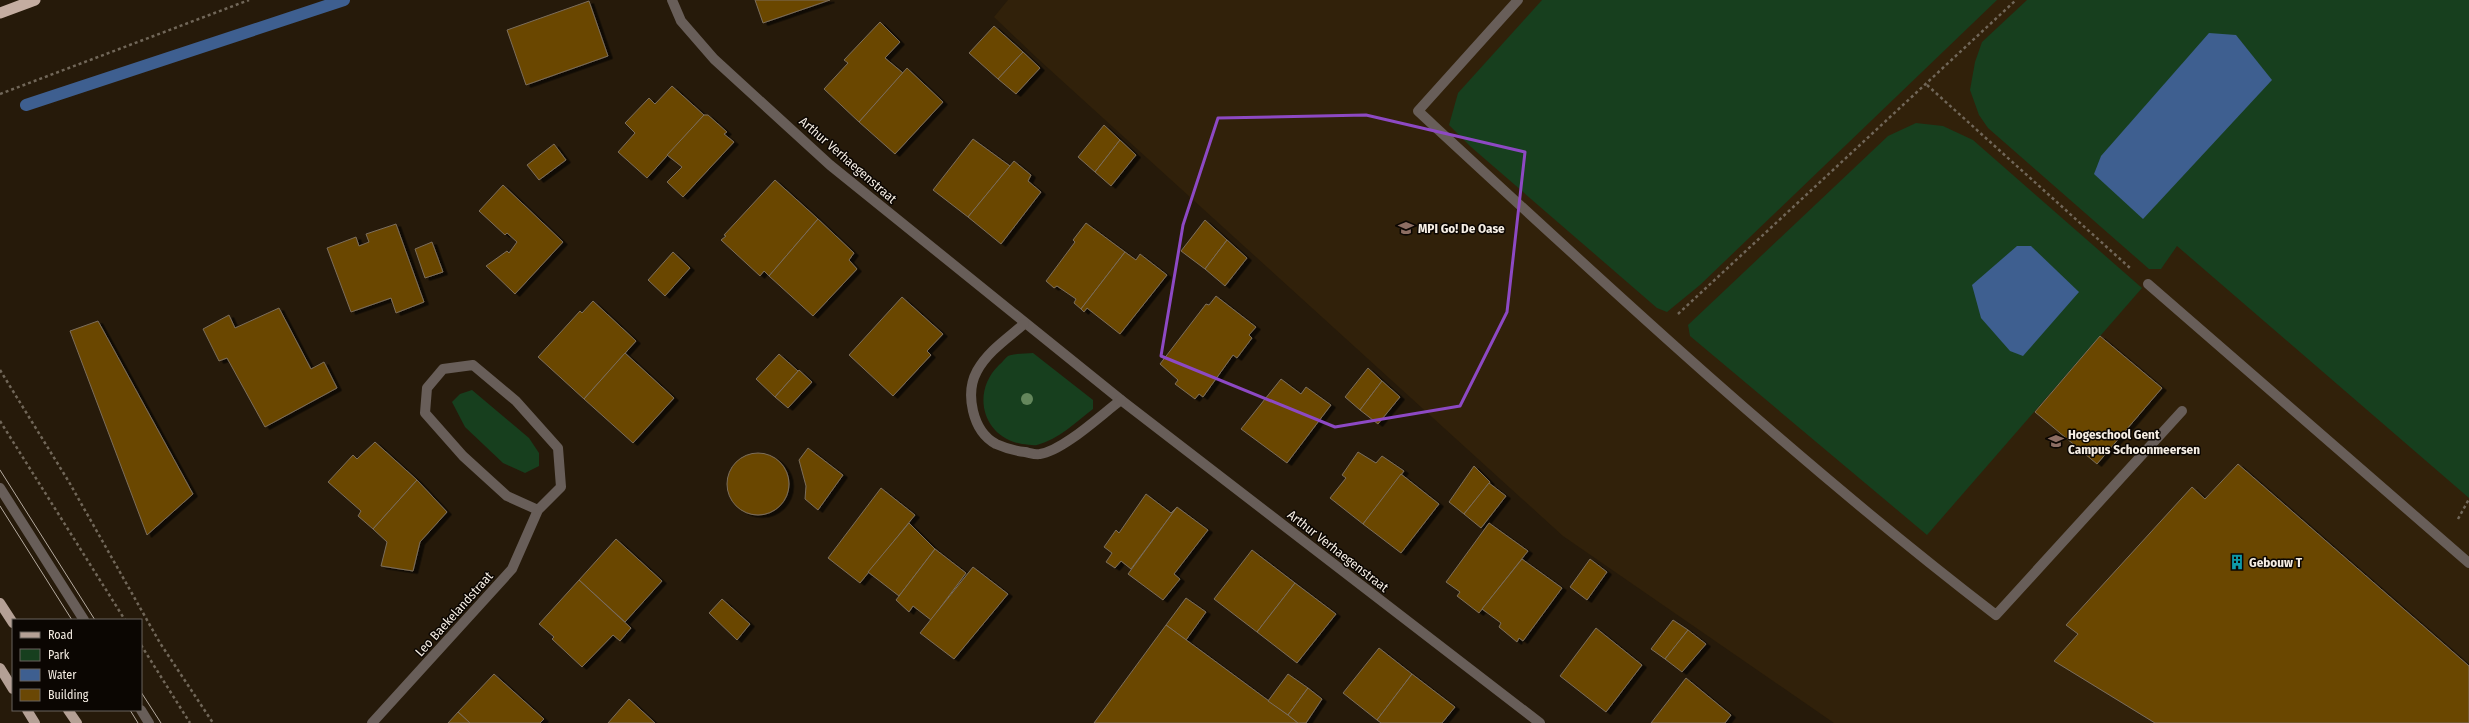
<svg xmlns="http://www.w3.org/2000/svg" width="2469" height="723" viewBox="0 0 2469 723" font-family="'Fira Sans Condensed',sans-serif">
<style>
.built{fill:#31210a}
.green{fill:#173f1e}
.water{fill:#3e5f90}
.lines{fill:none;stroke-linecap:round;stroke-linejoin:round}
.stream{stroke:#3e5f90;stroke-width:12}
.building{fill:#6a4704;stroke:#7c6e5b;filter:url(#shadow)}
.path{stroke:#716759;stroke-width:2.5;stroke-dasharray:3 3;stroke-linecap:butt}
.service{stroke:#685e59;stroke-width:10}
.pedestrian{stroke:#685e59;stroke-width:10}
.minor{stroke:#685e59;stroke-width:10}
.primary{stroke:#b4a095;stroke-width:10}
.trunk{stroke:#c4ada1;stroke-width:11}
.tram{stroke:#b5aba0;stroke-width:1}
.tree{fill:#64875c}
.marked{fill:none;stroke:#8d49c4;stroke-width:3;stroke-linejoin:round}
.labels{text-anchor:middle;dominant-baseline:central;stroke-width:3;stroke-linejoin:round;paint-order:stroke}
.street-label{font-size:13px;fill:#f5ede3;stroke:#0b0602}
.poi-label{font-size:13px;font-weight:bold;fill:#f5ede3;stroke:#0b0602;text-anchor:start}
</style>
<defs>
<filter id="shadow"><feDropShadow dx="4.5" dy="2.5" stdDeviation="0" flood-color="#0009"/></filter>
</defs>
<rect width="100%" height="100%" fill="#261a0a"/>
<polygon class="built" points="1008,0 2469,0 2469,723 1834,723 1563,536 1037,58 994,17"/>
<g class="green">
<polygon points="1542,0 1997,0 1700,285 1667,312 1657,308 1471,147 1449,125 1458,93"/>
<polygon points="2027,0 2469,0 2469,498 2177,246 2161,269 2149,269 1988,128 1979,115 1970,90 1975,62 1982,42"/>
<polygon points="1916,123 1943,126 1973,140 2142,288 1927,535 1690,336 1688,325 1888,136"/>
<path d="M1033 353 1093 400V409C1076 422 1059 439 1037 445 1033 446 1027 444 1022 444 982 437 971 392 999 365 1002 363 1005 358 1008 356 1014 353 1026 354 1033 353Z"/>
<polygon points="472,390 529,438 539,453 539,466 525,473 503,463 465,427 452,402 460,394"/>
</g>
<g class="water">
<polygon points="2209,33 2236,35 2272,80 2143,219 2094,174 2101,156"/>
<polygon points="2017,246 2031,246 2079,292 2023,356 2010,351 1981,318 1972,285"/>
</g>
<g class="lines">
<polyline class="stream" points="26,105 344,0"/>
</g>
<g class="building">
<polygon points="755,0 830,0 763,23"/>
<polygon points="589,1 608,56 526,85 507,30"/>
<polygon points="880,22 900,42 885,58 903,73 859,122 824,89 848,63 844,60"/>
<polygon points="994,26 1023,52 998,79 969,53"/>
<polygon points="1023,52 1040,68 1016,94 998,79"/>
<polygon points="907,68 943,102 895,154 859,122"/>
<polygon points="672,86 704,115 647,178 618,152 635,133 625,123 649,98 655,104"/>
<polygon points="704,115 708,115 727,132 724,134 734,142 683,197 667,182 682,167 667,155"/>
<polygon points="1104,125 1120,140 1095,172 1078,157"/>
<polygon points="973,139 1010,166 968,217 933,190"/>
<polygon points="1120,140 1136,155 1111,186 1095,172"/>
<polygon points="554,144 566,160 539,180 527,165"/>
<polygon points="1014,161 1031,175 1028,181 1041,192 1001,244 968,217"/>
<polygon points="775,180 818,219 769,276 764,271 760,276 721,240 726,236 724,235"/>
<polygon points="503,185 563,242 515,294 486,266 507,251 509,253 517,242 507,233 505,235 479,211"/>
<polygon points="818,219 854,253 849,260 857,269 813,316 769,276"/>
<polygon points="1205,220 1227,240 1205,269 1181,251"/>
<polygon points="1086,223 1125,252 1081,309 1074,303 1076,299 1057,286 1054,288 1046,281 1075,242 1073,240"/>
<polygon points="396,224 424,302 396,313 391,298 351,312 327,248 356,237 359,246 369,242 366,234"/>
<polygon points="1227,240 1247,258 1225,286 1205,269"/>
<polygon points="432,242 443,272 425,278 415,249"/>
<polygon points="673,252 690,268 665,296 648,280"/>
<polygon points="1125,252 1136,260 1140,254 1167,275 1120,334 1087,308 1084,312 1081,309"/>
<polygon points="1216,296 1256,327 1249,335 1252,338 1237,358 1233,355 1203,397 1199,394 1195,399 1175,384 1178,380 1160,364 1206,304 1209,305"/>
<polygon points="902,297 943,334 927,351 931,355 893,396 849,355"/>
<polygon points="593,301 636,341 584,399 538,357 580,311 582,313"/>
<polygon points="279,308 311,369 324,362 337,388 265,427 227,358 219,361 203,329 229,315 235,328"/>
<polygon points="98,321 193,494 147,535 70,331"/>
<polygon points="2100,336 2162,388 2097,464 2035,412"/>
<polygon points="625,353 674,398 633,443 584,399"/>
<polygon points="779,354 798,371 775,397 756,379"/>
<polygon points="1368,368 1382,381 1360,410 1345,397"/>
<polygon points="799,370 812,382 788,408 775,397"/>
<polygon points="1281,379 1301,394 1306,387 1331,405 1287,463 1241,429"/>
<polygon points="1382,381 1400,397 1378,424 1360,410"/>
<polygon points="375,442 417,480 373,529 358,516 361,511 328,482 353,455 357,459"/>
<polygon points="808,448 843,475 818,510 805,499 806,486 799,460"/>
<polygon points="1358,452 1376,463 1382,456 1404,471 1363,524 1330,498 1346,478 1342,475"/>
<circle cx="758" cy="484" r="31"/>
<polygon points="2238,464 2469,666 2469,723 2155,723 2054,661 2078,634 2066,625 2192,487 2205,499"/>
<polygon points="1474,466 1490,482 1464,514 1449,502"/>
<polygon points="1401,474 1439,504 1401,553 1363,524"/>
<polygon points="417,480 447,512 420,542 413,571 381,566 387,542 373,529"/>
<polygon points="1489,483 1506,496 1481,528 1464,514"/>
<polygon points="881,488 915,515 860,583 828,558"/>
<polygon points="1146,494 1171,513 1177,507 1131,569 1121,561 1115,568 1106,562 1112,553 1104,547 1116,530 1119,533"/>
<polygon points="1177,507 1208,530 1174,574 1180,579 1163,600 1128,574"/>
<polygon points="909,523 935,549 899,596 868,572"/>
<polygon points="1489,523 1528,551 1479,613 1457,596 1460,592 1446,582"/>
<polygon points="616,539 662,581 625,622 579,580"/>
<polygon points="935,549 966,573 931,620 913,606 909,612 896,600"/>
<polygon points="1252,550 1295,583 1257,632 1214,599"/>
<polygon points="1522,559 1562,588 1523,641 1519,638 1517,642 1499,627 1501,623 1482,609"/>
<polygon points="1590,559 1607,572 1587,600 1570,587"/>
<polygon points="973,567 1008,594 954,659 920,633"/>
<polygon points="579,580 631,628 620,641 613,635 582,667 552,639 554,637 539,624"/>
<polygon points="1295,583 1336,614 1297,663 1257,632"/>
<polygon points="1186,598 1206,612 1186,640 1166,625"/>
<polygon points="722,599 750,624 737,640 709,613"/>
<polygon points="1673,620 1688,630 1665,659 1651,649"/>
<polygon points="1166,625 1288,715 1298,723 1094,723"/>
<polygon points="1596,628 1642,665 1606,712 1560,676"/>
<polygon points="1688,630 1706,644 1682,672 1665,659"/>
<polygon points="1379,648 1412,674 1377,720 1343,693"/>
<polygon points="494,674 544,719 540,723 470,723 458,712"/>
<polygon points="1288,674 1308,688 1288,715 1268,701"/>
<polygon points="1412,674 1455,707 1442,723 1381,723 1377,720"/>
<polygon points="1686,678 1731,715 1725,723 1651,723"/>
<polygon points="1308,688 1322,699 1306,723 1298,723 1288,715"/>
<polygon points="629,699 655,723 608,723"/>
<polygon points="458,712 470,723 448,723"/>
</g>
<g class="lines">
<g class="path">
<polyline points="1927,85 2130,268"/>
<polyline points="0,94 249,0"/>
<polyline points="1678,314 2016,0"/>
<polyline points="0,370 69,482 160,643 213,723"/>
<polyline points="0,421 125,620"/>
<polyline points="2458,519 2469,499"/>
<polyline points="141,645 190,723"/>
</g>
<g class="service">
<path d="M1518 0 1418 111C1606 285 1793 459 1996 615L2182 411"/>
<polyline points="0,488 84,620"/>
<polyline points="141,710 149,723"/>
</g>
<polyline class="pedestrian" points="2148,284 2469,563"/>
<g class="minor">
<polyline points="672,0 681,21 714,59 830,165 1121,400 1540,723"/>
<path d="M1024 324C1008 338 988 351 977 371 965 393 972 431 996 444 1005 448 1015 451 1025 452 1030 453 1036 455 1040 454 1063 451 1102 414 1121 400"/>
<polyline points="372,723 512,569 538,510 561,487 558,448 516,401 473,365 443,369 427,388 425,413 463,456 507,496 538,510"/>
</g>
<g class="primary">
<polyline points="0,603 13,623"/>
<polyline points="0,668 13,689"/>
<polyline points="27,710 35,723"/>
<polyline points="68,710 77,723"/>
</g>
<polyline class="trunk" points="0,13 35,0"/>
<g class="tram">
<polyline points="0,470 95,620"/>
<polyline points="0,506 72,620"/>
<polyline points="141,692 161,723"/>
<polyline points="130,710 138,723"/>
</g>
</g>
<circle class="tree" cx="1027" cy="399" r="6"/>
<path class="marked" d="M1366 115 1525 152 1507 312 1460 406 1335 427 1161 356 1183 225 1218 118Z"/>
<defs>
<symbol id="school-bare" viewBox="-9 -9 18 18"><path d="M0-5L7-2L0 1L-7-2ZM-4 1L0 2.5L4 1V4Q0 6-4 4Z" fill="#8d6e63" stroke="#0b0602" stroke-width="2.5" paint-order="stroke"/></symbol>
<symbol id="university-bare" viewBox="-9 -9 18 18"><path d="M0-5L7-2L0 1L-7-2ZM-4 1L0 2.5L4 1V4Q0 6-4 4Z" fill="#8d6e63" stroke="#0b0602" stroke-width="2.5" paint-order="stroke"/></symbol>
<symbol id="building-bare" viewBox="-9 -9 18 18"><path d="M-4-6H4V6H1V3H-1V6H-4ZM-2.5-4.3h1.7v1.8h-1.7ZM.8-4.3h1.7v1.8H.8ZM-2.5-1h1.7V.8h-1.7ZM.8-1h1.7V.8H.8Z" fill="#0f9aa8" stroke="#0b0602" stroke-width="2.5" paint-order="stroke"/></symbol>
</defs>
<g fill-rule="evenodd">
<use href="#school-bare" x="1395" y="217" width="22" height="22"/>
<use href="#university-bare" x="2045" y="430" width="22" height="22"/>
<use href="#building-bare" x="2226" y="551" width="22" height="22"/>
</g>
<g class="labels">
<g class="street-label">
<text transform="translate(848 160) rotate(41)">Arthur Verhaegenstraat</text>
<text transform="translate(1338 551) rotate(38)">Arthur Verhaegenstraat</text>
<text transform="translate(454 614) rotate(-48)">Leo Baekelandstraat</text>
</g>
<g class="poi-label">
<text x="1418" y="228">MPI Go! De Oase</text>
<text x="2068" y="434">Hogeschool Gent<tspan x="2068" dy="15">Campus Schoonmeersen</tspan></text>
<text x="2249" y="562">Gebouw T</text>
</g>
</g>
<rect x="12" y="619" width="130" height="92" fill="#0b0602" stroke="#69625c"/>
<rect x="20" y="632" width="20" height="6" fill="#b4a095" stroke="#69625c"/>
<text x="48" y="639" font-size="12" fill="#f5ede3">Road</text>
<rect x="20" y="649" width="20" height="12" fill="#173f1e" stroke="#69625c"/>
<text x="48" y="659" font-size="12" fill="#f5ede3">Park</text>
<rect x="20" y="669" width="20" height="12" fill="#3e5f90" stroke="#69625c"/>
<text x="48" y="679" font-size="12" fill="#f5ede3">Water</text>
<rect x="20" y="689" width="20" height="12" fill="#6a4704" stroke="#69625c"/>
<text x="48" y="699" font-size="12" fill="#f5ede3">Building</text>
</svg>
